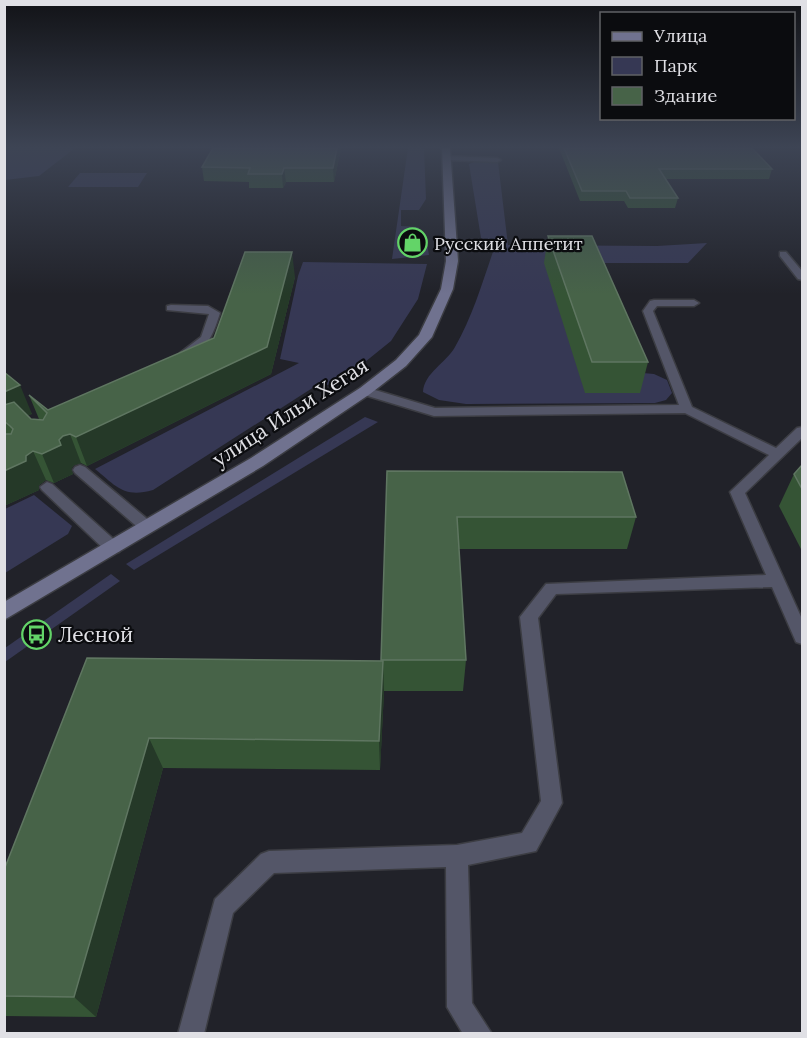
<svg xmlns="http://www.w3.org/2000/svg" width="807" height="1038" viewBox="0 0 807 1038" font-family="Lora,serif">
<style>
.green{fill:#363854}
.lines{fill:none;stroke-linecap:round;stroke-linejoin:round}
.lane-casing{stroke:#3c3d43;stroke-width:3}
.secondary-casing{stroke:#3c3d43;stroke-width:3}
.lane{fill:#545668;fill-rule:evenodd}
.secondary{fill:#70728f;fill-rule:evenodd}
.wall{fill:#355435}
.shaded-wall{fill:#253928}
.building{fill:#476348;stroke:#5f7661;stroke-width:1.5}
.labels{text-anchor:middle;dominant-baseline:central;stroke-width:4.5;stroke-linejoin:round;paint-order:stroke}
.far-poi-label{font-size:18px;fill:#e0e0e5;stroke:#0b0c0f;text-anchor:start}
.street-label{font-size:21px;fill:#e0e0e5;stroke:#0b0c0f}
.poi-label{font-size:21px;fill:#e0e0e5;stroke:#0b0c0f;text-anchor:start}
</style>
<rect width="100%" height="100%" fill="#212229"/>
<g class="green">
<polygon points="5,148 75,148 39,176 5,180"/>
<polygon points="408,148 424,148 426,199 419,210 401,210 401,226 418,227 426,237 429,255 392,259"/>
<path d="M476 161 498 162 508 245 657 246 707 243 688 263H545L632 372 654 374 667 380 672 393 666 400 655 403 466 404 439 400 423 392C424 373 446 363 455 347 473 316 483 280 495 246L481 238 469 164Z"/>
<polygon points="80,173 147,173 138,187 68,187"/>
<path d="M303 262 427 264 418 299 391 341 339 383 314 387 153 490C124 498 117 487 95 469L299 363 280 359 298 276Z"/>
<polygon points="365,417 378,422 134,570 126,564"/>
<polygon points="34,495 72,526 68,534 5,573 5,509"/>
<polygon points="111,574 120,581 5,662 5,648"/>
</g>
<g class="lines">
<defs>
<g id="lane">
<polygon points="445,156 497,158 501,160 497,162 448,160"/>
<polygon points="780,252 786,252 802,271 802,280 798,279 780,256"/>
<polygon points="654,300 694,300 699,303 694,306 657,306 653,311 692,407 776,448 797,428 802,427 802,438 745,493 802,619 802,644 796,642 772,587 556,594 538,618 562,803 536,851 468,865 472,1003 492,1034 463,1034 447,1007 446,867 274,873 233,913 204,1034 178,1034 215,899 261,854 269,851 457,845 522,833 541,801 520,617 546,584 766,575 730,492 769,455 685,413 434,416 361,394 359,391 365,387 435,408 679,405 643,311 650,301"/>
<path d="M171 305 208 306 220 313C215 329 205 360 182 355L180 353 201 337 209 314 167 310V306Z"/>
<polygon points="80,465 85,467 152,523 155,527 152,531 142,531 75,473 73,470 75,467"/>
<polygon points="47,482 52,484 119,544 121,548 119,552 107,552 42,490 40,487"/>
</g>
<polygon id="secondary" points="442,148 450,148 458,261 453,289 432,337 406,366 370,394 263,466 4,620 4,602 251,458 360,388 396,360 419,335 441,289 446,261"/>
</defs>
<use href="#lane" class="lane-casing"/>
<use href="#secondary" class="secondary-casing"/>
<use href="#lane" class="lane"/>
<use href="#secondary" class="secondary"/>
</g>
<g class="wall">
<polygon points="341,148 334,182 286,182 283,188 249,188 249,182 204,181 202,167"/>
<polygon points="559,148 752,148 772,169 769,179 666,179 678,198 675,208 628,208 624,201 580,201"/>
<polygon points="548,236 648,362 640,393 585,393 544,263"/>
<polygon points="295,277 271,374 87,466 81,463 74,465 71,469 73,474 54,483 46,480 39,485 39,490 4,506 4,372 32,414 27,415 31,419 39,419 29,395 48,410 214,338"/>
<polygon points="802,465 802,551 779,506 794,474"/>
<polygon points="387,471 636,517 627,549 459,549 466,660 463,691 384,691 380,770 163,768 96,1017 4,1016 4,870 87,658 381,661"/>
</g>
<g class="shaded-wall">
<polygon points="337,148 341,148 334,182 333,168"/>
<polygon points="284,168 286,182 283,188 282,174"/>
<polygon points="292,252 295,277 271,374 87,466 76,437 267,347"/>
<polygon points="20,385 32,414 8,424 4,421 4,392"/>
<polygon points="70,434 81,463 74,465 71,469 73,474 54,483 42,454 59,440 63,436"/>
<polygon points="33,451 46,480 39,485 39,490 4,506 4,471"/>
<polygon points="383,661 384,692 380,770 379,741"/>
<polygon points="149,738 163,768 96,1017 74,997"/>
</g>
<g class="building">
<polygon points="213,148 337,148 333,168 284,168 282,174 248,174 250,168 202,167"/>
<polygon points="564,148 752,148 772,169 659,169 678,198 630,198 626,191 582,191"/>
<polygon points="548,236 592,236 648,362 592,362"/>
<polygon points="245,252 292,252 267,347 76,437 70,434 63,436 59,440 61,445 42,454 33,451 26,456 26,461 4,471 4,434 11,434 13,429 10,426 4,421 4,405 14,402 31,419 43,420 47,413 29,395 48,410 214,338"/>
<polygon points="4,372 20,385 4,392"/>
<polygon points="802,465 802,489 794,474"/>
<polygon points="387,471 622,472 636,517 457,517 466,660 381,660"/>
<polygon points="87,658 383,661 379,741 149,738 74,997 4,996 4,870"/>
</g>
<linearGradient id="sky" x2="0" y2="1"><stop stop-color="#121317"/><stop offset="0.5" stop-color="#3d4454"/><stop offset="1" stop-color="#3d4454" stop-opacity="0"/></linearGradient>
<rect width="807" height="294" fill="url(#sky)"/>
<defs>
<symbol id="shop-ring" viewBox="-11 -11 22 22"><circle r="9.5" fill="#0b0c0f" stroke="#63d468" stroke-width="1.5"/><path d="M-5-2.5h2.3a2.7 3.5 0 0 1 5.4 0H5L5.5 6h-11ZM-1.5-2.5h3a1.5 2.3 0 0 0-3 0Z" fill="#63d468"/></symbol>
<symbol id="bus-ring" viewBox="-11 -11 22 22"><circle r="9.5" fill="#0b0c0f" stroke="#63d468" stroke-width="1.5"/><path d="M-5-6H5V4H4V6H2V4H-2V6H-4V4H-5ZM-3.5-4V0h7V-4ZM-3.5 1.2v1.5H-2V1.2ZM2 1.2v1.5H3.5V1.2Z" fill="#63d468"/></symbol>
</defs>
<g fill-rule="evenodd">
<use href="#shop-ring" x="396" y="226" width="33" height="33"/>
<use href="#bus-ring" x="20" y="618" width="33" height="33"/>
</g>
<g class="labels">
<g class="far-poi-label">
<text x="434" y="243">Русский Аппетит</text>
</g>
<g class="street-label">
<text transform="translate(290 412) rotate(-33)">улица Ильи Хегая</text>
</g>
<g class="poi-label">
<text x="58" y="634">Лесной</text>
</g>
</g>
<rect width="807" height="1038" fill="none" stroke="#e0e0e5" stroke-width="12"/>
<rect x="600" y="12" width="195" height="108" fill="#0b0c0f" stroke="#606165" stroke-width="1.5"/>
<rect x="612" y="32" width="30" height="9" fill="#70728f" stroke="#606165" stroke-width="1.5"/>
<text x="654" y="42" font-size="18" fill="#e0e0e5">Улица</text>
<rect x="612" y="57" width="30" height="18" fill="#363854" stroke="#606165" stroke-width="1.5"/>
<text x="654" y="72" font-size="18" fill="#e0e0e5">Парк</text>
<rect x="612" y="87" width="30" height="18" fill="#476348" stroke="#606165" stroke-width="1.5"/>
<text x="654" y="102" font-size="18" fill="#e0e0e5">Здание</text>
</svg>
